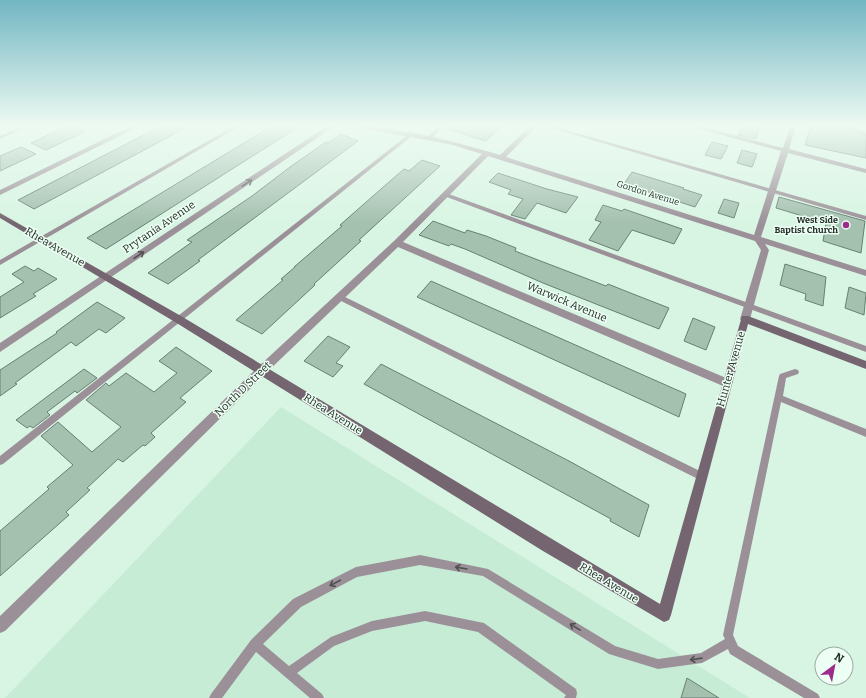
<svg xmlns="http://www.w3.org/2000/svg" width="866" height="698" viewBox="0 0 866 698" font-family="Bitter,serif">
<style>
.built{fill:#c7ecd6}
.building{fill:#a4c0af;stroke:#668071}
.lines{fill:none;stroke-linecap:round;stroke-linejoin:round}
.lane{fill:#9b9098;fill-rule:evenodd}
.street{fill:#9b9098;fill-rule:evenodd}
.secondary{fill:#746570;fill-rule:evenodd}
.oneway{stroke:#4e514f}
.poi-dot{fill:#9c2c8b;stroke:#edfff4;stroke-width:1.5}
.labels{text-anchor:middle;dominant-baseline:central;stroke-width:3;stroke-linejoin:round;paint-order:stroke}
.far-street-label{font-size:9px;fill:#242f28;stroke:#edfff4}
.far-poi-label{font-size:9px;font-weight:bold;fill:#242f28;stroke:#edfff4;text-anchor:end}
.street-label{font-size:11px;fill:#242f28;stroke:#edfff4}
</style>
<rect width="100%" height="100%" fill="#d8f5e3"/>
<polygon class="built" points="281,407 750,698 5,698"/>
<g class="building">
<polygon points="67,126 81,126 84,132 46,150 31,143"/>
<polygon points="161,126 189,126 34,209 18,200"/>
<polygon points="272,126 300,126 106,249 87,238"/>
<polygon points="448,126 502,126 486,141 448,129"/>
<polygon points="741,126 760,126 756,139 738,135"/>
<polygon points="811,126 841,126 866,135 866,158 805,145"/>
<polygon points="341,134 358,141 198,260 200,261 168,284 148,273 192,242 187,240 252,196 290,167 326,142 328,143"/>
<polygon points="712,142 728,146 721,159 705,155"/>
<polygon points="21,147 36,154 0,171 0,156"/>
<polygon points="742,150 757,154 752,167 737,163"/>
<polygon points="422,160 440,166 359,240 361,241 314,284 315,285 262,334 236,320 283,280 281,279 295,267 294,267 342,226 340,225 381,189 404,169 409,171"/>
<polygon points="632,172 684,188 683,189 702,195 695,207 624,184"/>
<polygon points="498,173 547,189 578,197 566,213 537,203 525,219 511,215 523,199 508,194 511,190 489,182"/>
<polygon points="779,197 865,221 861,253 823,241 826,223 776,208"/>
<polygon points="724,199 739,203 734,218 718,213"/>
<polygon points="603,205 622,211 624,209 682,229 674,244 632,230 618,251 589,240 601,222 595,220"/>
<polygon points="433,221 465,233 467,230 486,236 516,248 515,251 538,260 606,286 608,284 628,292 669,308 659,329 543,283 465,249 451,244 449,246 419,235"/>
<polygon points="785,264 826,277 823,306 805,300 806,294 780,285"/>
<polygon points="25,266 34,271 38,268 57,279 33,294 36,296 0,318 0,297 24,282 12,274"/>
<polygon points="431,281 686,394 679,417 417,297"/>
<polygon points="849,287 866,293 864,315 845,308"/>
<polygon points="97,302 125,318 106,333 99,329 76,346 71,342 15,383 17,384 0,396 0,370 57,333 56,332"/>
<polygon points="693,318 715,327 706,350 684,341"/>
<polygon points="328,336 350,347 336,363 343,366 333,377 304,361"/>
<polygon points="176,347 212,371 180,398 186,402 151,433 155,437 145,446 143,445 123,462 118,459 87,488 90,490 66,512 69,515 0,576 0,531 49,489 47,487 73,465 41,436 58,422 92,452 121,427 86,400 106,383 109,386 126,373 154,392 177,373 159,361"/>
<polygon points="381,364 569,461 649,505 639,537 610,521 611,519 364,384"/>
<polygon points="84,369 97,378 77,393 75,391 47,412 50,415 33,428 30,426 27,428 16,420"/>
<polygon points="687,678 719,698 681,698"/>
</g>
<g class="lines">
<g class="lane">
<polygon points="23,126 29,126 0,139 0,136"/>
<polygon points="234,126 240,126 0,265 0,260"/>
<polygon points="439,126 444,126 431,139 427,139 427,137"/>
<polygon points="544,126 552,126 866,216 866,220"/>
<polygon points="842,126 850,126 866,132 866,134"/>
<polygon points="409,134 413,135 3,464 0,465 0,456"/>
<polygon points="446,193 866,346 866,352 444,196 444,194"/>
<polygon points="339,296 343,296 704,473 705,476 704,479 701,480 698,479 339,300 338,298"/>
<polygon points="795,369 798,370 799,372 798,374 786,378 783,396 866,429 866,437 781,402 733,635 738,646 818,694 820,698 804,698 730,654 728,649 702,663 658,669 609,654 483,576 420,565 357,577 301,607 263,644 289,666 331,637 372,621 425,611 484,623 576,689 577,693 576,698 564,698 566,695 478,632 425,621 372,631 334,646 297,673 322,694 324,698 310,698 256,652 222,698 209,698 211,694 251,640 293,599 356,567 420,555 488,569 615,646 658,659 701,653 725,639 723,635 779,376 780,374"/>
</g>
<g class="street">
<polygon points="131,126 140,126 0,195 0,190"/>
<polygon points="327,126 335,126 0,352 0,343"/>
<path d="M348 126C398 126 453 141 500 155L530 126H537L506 157 754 235 781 151 688 126H700L783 148 790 126H796L789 149 866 169V173L788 153 761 237 866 270V276L765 244 769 250 750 319 748 322H742L740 319 761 250 755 241 488 156 403 242 731 380 732 383 731 386 727 387 723 386 398 247 266 373 5 631 0 633V616L258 367 394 241 482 154 449 144Z"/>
</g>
<polygon class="secondary" points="0,213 181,316 660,604 742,316 748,316 866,361 866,369 748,324 671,615 669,620 664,622 543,551 175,322 0,218"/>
</g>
<defs><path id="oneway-shaft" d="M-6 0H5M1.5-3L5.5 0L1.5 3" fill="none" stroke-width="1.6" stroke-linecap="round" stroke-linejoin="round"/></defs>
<g class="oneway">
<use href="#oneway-shaft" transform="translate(247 183) rotate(-34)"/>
<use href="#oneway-shaft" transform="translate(139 255) rotate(-34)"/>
<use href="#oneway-shaft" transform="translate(461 568) rotate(-170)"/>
<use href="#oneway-shaft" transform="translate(335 583) rotate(152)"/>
<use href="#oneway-shaft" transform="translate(575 627) rotate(-149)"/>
<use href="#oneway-shaft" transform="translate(696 659) rotate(172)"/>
</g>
<linearGradient id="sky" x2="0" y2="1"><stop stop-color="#72b6c3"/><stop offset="0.56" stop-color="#edfaf2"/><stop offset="1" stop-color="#edfaf2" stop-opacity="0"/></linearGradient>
<rect width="866" height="224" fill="url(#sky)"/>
<circle class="poi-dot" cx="846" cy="225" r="4"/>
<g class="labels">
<g class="far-street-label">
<text transform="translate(648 193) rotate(17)">Gordon Avenue</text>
</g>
<g class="far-poi-label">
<text x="838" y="220">West Side<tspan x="838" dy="10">Baptist Church</tspan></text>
</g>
<g class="street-label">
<text transform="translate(159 227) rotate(-34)">Prytania Avenue</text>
<text transform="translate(55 247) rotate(30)">Rhea Avenue</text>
<text transform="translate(567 302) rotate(23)">Warwick Avenue</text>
<text transform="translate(731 369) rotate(-74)">Hunter Avenue</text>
<text transform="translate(243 389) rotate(-44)">North D Street</text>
<text transform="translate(333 414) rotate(32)">Rhea Avenue</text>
<text transform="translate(609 583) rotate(31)">Rhea Avenue</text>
</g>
</g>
<g transform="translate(834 666) rotate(32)"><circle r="19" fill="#edfff4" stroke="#9daca2"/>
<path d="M0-3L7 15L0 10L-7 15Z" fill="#9c2c8b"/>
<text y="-6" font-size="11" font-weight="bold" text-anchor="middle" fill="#242f28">N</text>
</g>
</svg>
